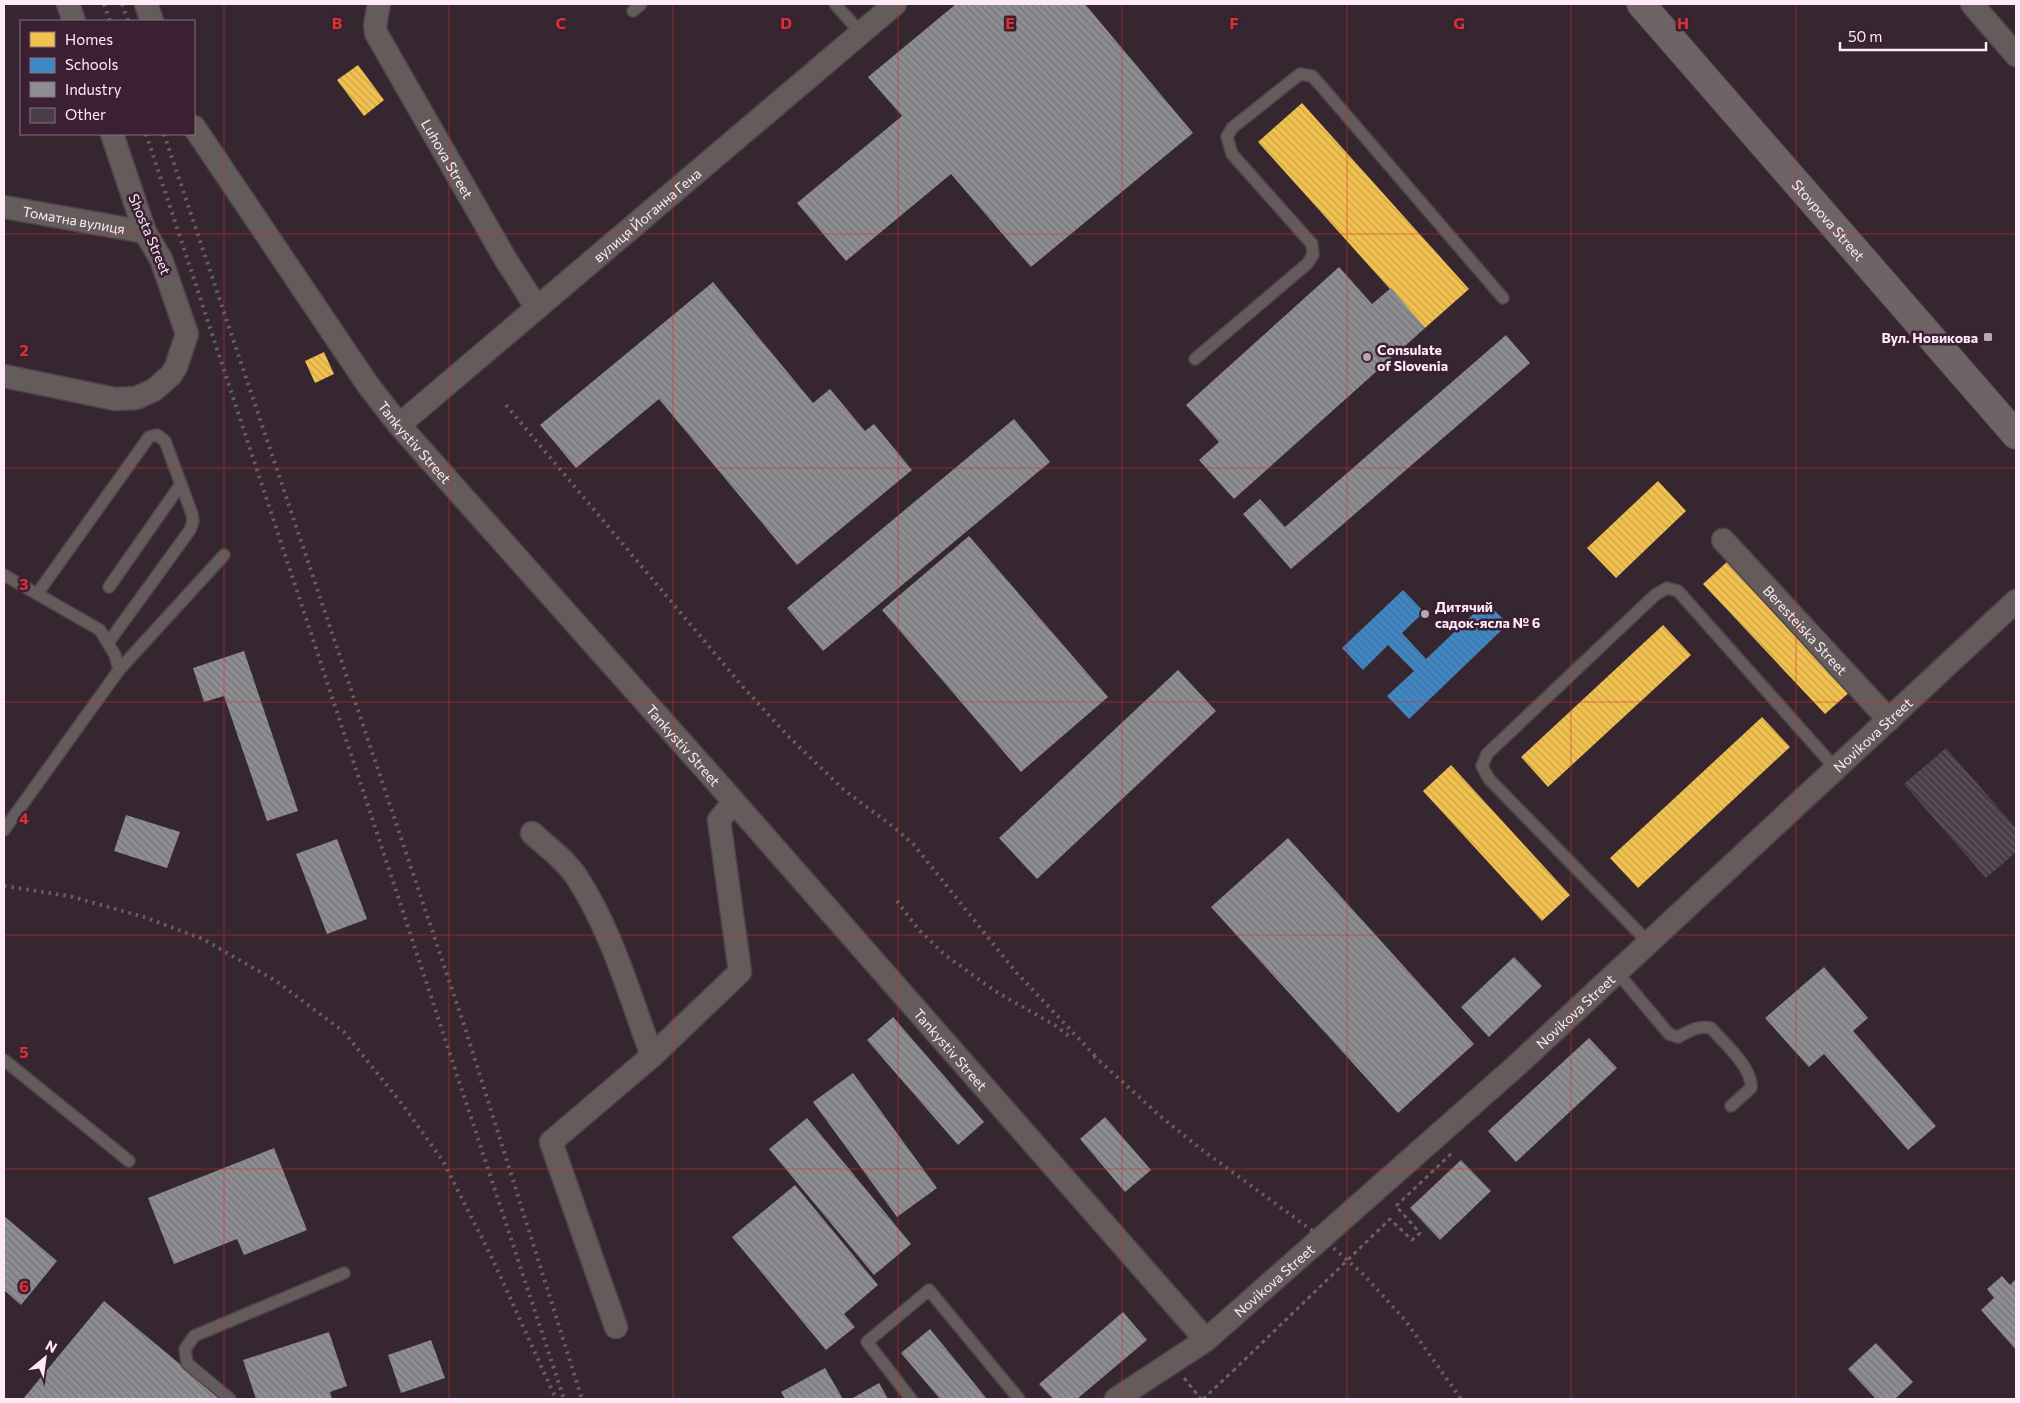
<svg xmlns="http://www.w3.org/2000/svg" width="2020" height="1403" viewBox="0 0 2020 1403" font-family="Commissioner,sans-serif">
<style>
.homes{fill:url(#homes-back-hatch)}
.schools{fill:url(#schools-back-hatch)}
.industry{fill:url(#industry-back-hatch)}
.building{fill:url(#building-back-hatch)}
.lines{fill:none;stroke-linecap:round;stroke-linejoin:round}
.service-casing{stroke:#4f434b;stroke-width:14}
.minor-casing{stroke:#4f434b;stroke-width:25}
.primary-casing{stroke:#4f434b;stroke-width:30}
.path{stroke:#696163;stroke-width:3;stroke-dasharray:4 4;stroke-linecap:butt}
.service{stroke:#635c5b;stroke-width:11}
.minor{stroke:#635c5b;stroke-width:22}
.primary{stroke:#6e6465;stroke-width:28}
.rail{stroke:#675d63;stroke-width:4;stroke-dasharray:2.5 5;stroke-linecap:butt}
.path-bridge{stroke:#696163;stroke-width:3;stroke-dasharray:4 4;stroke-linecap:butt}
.grid{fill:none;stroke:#d83232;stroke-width:1;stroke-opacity:0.55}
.poi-dot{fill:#b8a6b1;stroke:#3b2033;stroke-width:2}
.labels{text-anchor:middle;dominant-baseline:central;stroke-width:5;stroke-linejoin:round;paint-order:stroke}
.street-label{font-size:14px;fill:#feebf7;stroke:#3b2033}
.poi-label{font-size:14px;font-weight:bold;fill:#feebf7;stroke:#3b2033;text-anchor:start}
.grid-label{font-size:16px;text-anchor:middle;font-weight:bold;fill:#d83232;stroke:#3b2033;stroke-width:5;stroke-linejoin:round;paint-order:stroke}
</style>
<defs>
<pattern id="homes-back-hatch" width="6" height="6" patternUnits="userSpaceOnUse" patternTransform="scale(1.25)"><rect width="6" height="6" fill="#f2c14e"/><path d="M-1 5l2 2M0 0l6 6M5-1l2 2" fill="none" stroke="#c8a24d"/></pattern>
<pattern id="schools-back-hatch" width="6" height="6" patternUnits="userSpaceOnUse" patternTransform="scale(1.25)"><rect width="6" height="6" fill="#3f88c5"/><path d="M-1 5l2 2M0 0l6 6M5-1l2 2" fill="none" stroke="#44719a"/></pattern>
<pattern id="industry-back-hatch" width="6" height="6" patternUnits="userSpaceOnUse" patternTransform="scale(1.25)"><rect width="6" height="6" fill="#8d8d92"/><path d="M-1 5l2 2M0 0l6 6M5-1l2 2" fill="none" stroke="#767479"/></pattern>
<pattern id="building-back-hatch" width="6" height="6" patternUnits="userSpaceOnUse" patternTransform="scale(1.25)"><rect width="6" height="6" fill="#483e47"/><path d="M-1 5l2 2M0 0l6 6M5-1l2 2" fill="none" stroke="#635a62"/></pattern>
</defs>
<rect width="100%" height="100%" fill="#352630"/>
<g class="homes">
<polygon points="358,65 384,100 364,116 337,80"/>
<polygon points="1302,103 1469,289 1425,328 1258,142"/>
<polygon points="324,352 334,374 315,383 305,361"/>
<polygon points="1658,481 1686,511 1616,578 1587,548"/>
<polygon points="1730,559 1852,690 1825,714 1703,584"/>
<polygon points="1663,625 1691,655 1548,787 1521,757"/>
<polygon points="1762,717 1790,747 1638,888 1610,858"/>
<polygon points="1451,765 1570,895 1542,921 1423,791"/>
</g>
<polygon class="schools" points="1403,590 1424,612 1402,633 1426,659 1486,602 1508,624 1409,719 1387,696 1414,671 1388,645 1363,670 1342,648"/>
<g class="industry">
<polygon points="956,4 1085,4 1193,133 1031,267 951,174 846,261 797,203 902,116 868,77"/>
<polygon points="1339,267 1372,304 1391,288 1425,328 1234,499 1199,460 1219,442 1186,405"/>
<polygon points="713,282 813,403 830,389 865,431 874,424 912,470 797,565 659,399 576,468 540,425"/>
<polygon points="1506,335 1530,363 1291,569 1243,514 1260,499 1285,527"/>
<polygon points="1014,419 1050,462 823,651 787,608"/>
<polygon points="969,536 1108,697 1021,772 882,610"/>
<polygon points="244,651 298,811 267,821 224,696 204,702 193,668"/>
<polygon points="1178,670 1216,711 1037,879 999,838"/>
<polygon points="126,815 180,832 167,868 114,851"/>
<polygon points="1288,838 1474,1044 1398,1113 1211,907"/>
<polygon points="337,839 367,919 327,934 296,854"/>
<polygon points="1514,957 1542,986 1489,1037 1461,1007"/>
<polygon points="1824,967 1868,1018 1853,1031 1936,1126 1908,1150 1824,1054 1809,1067 1765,1018"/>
<polygon points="893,1017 984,1122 958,1145 867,1040"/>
<polygon points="1589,1038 1617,1068 1516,1162 1488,1131"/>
<polygon points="853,1073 937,1188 897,1217 813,1102"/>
<polygon points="1105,1117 1151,1170 1125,1192 1080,1139"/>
<polygon points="807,1118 911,1244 874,1275 769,1149"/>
<polygon points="274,1148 307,1230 244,1255 237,1239 174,1264 148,1198"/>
<polygon points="1461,1160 1491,1191 1440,1240 1410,1208"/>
<polygon points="795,1185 878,1285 844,1314 855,1327 826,1350 732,1237"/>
<polygon points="4,1216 57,1261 21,1305 4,1290"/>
<polygon points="2002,1276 2010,1285 2016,1279 2016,1350 1981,1310 1994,1298 1987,1289"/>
<polygon points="104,1301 222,1399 23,1399"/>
<polygon points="1123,1312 1147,1340 1077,1399 1053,1399 1039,1384"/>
<polygon points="930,1329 987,1399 940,1399 901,1353"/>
<polygon points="329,1332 347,1386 330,1392 332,1399 256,1399 243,1360"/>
<polygon points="431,1340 445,1378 401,1393 388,1355"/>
<polygon points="1876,1343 1913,1382 1895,1399 1876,1399 1848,1369"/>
<polygon points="825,1368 843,1399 785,1399 781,1392"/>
<polygon points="879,1383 888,1399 851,1399"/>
</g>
<polygon class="building" points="1946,748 2016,828 2016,852 1986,878 1904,784"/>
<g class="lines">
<defs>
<g id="service">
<polyline points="835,4 861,33"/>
<polyline points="633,11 641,4"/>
<polyline points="1195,359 1307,264 1313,255 1312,244 1232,154 1227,137 1232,128 1300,74 1312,76 1322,87 1503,298"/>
<polyline points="4,575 100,630 115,655 119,670 4,830"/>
<polyline points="109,587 181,484"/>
<polyline points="37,594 149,437 157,435 165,441 192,514 193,521 190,530 108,643"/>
<polyline points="119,670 224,555"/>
<polyline points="1649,943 1489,779 1482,766 1487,754 1655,595 1667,588 1678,591 1836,769"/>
<path d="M1617 972 1669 1034 1678 1037C1689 1031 1699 1025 1711 1028 1724 1043 1753 1068 1751 1088L1731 1106"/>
<polyline points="4,1060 129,1161"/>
<polyline points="230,1399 187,1363 185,1349 194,1336 344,1273"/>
<polyline points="911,1399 867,1342 929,1290 1019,1399"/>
</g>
<g id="minor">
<polyline points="68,4 74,21"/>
<polyline points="146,4 152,21"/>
<path id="s1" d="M379 4 375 26 376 33 506 260 537 308"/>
<polyline points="1972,4 2016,55"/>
<path id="s2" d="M194 127 368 385 399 425 714 779 1206 1340"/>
<path id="s3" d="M4 207 145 232"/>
<polyline points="4,376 115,399 136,398 154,390 171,375 176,367 187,334 161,259 145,232 112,134"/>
<path id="s4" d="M399 425 895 4"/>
<path id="s5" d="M1723 540 1889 720"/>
<path d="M532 833C547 847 567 861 578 879 612 932 630 996 652 1056"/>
<polyline points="616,1327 551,1142 652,1056 740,972 719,820 734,802"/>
<path id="s6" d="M1116 1399 1206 1340 1516 1066 2016 601"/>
</g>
<g id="primary">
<path id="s7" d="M1641 4 2016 435"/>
</g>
</defs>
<use href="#service" class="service-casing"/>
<use href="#minor" class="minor-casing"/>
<use href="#primary" class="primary-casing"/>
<g class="path">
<polyline points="1396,1206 1453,1152"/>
<polyline points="1184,1378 1201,1399"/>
<polyline points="1203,1399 1233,1371"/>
</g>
<use href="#service" class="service"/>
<use href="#minor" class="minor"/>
<use href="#primary" class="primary"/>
<g class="rail">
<polyline points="104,4 110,21"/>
<polyline points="122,4 128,21"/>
<polyline points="146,134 564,1399"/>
<polyline points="164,134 465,1028 582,1399"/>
<polyline points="506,405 743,687 789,737 844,790 895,828 914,845 1014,970 1099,1060"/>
<polyline points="4,886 69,896 144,917 203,939 276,981 344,1032 402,1104 443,1161 493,1260 556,1399"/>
<polyline points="897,901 918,929 945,955 995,991 1056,1026 1070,1037"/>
<polyline points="1094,1056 1160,1116 1201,1149 1321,1237 1364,1275 1405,1320 1461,1399"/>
</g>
<polyline class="path-bridge" points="1233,1371 1390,1219 1412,1240 1420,1233 1396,1206"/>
</g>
<path class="grid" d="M224 4V1399M449 4V1399M673 4V1399M898 4V1399M1122 4V1399M1347 4V1399M1571 4V1399M1796 4V1399M4 234H2016M4 468H2016M4 702H2016M4 935H2016M4 1169H2016"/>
<g class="poi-dot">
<rect x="1983" y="332" width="10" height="10" rx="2.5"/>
<circle cx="1367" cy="357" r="5"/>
<circle cx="1425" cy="614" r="5"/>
</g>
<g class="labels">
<g class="street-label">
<text stroke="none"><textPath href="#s1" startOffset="174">Luhova Street</textPath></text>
<text stroke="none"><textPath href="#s4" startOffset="325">вулиця Йоганна Гена</textPath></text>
<text stroke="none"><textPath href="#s3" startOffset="71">Томатна вулиця</textPath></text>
<text stroke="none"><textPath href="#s7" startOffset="286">Stovpova Street</textPath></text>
<text transform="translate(150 234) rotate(67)">Shosta Street</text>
<text stroke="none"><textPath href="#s2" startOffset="385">Tankystiv Street</textPath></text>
<text stroke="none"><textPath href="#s5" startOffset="122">Beresteiska Street</textPath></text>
<text stroke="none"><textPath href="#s6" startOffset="1008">Novikova Street</textPath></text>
<text stroke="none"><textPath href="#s2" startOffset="790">Tankystiv Street</textPath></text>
<text stroke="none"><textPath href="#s6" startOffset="602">Novikova Street</textPath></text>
<text stroke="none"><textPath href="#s2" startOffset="1195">Tankystiv Street</textPath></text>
<text stroke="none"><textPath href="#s6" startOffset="198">Novikova Street</textPath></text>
</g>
<g class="poi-label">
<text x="1978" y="337" text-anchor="end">Вул. Новикова</text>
<text x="1377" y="349">Consulate<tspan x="1377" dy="16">of Slovenia</tspan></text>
<text x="1435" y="606">Дитячий<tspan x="1435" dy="16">садок-ясла № 6</tspan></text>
</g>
</g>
<g class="grid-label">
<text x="337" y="29">B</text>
<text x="561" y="29">C</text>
<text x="786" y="29">D</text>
<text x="1010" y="29">E</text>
<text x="1234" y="29">F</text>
<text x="1459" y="29">G</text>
<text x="1683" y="29">H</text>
<text x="24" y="356">2</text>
<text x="24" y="590">3</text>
<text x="24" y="824">4</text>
<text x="24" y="1058">5</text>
<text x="24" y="1292">6</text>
</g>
<rect width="2020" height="1403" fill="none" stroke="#feebf7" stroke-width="10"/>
<rect x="20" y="20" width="175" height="115" fill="#3b2033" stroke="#897181"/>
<rect x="30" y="32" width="25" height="15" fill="#f2c14e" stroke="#897181"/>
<text x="65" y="45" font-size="15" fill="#feebf7">Homes</text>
<rect x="30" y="58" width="25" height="15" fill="#3f88c5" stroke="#897181"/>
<text x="65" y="70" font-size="15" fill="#feebf7">Schools</text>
<rect x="30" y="82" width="25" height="15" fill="#8d8d92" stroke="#897181"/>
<text x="65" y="95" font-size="15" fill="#feebf7">Industry</text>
<rect x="30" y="108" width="25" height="15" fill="#483e47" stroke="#897181"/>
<text x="65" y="120" font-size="15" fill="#feebf7">Other</text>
<g transform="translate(45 1358) rotate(29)" stroke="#3b2033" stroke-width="4" paint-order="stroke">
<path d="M0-4L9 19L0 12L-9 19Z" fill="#feebf7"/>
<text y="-8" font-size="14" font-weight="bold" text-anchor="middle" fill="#feebf7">N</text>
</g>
<path d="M1840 42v8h146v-8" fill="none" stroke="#feebf7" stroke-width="2.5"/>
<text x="1848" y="42" font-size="15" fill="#feebf7" stroke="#3b2033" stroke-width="4" paint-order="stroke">50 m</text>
</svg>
